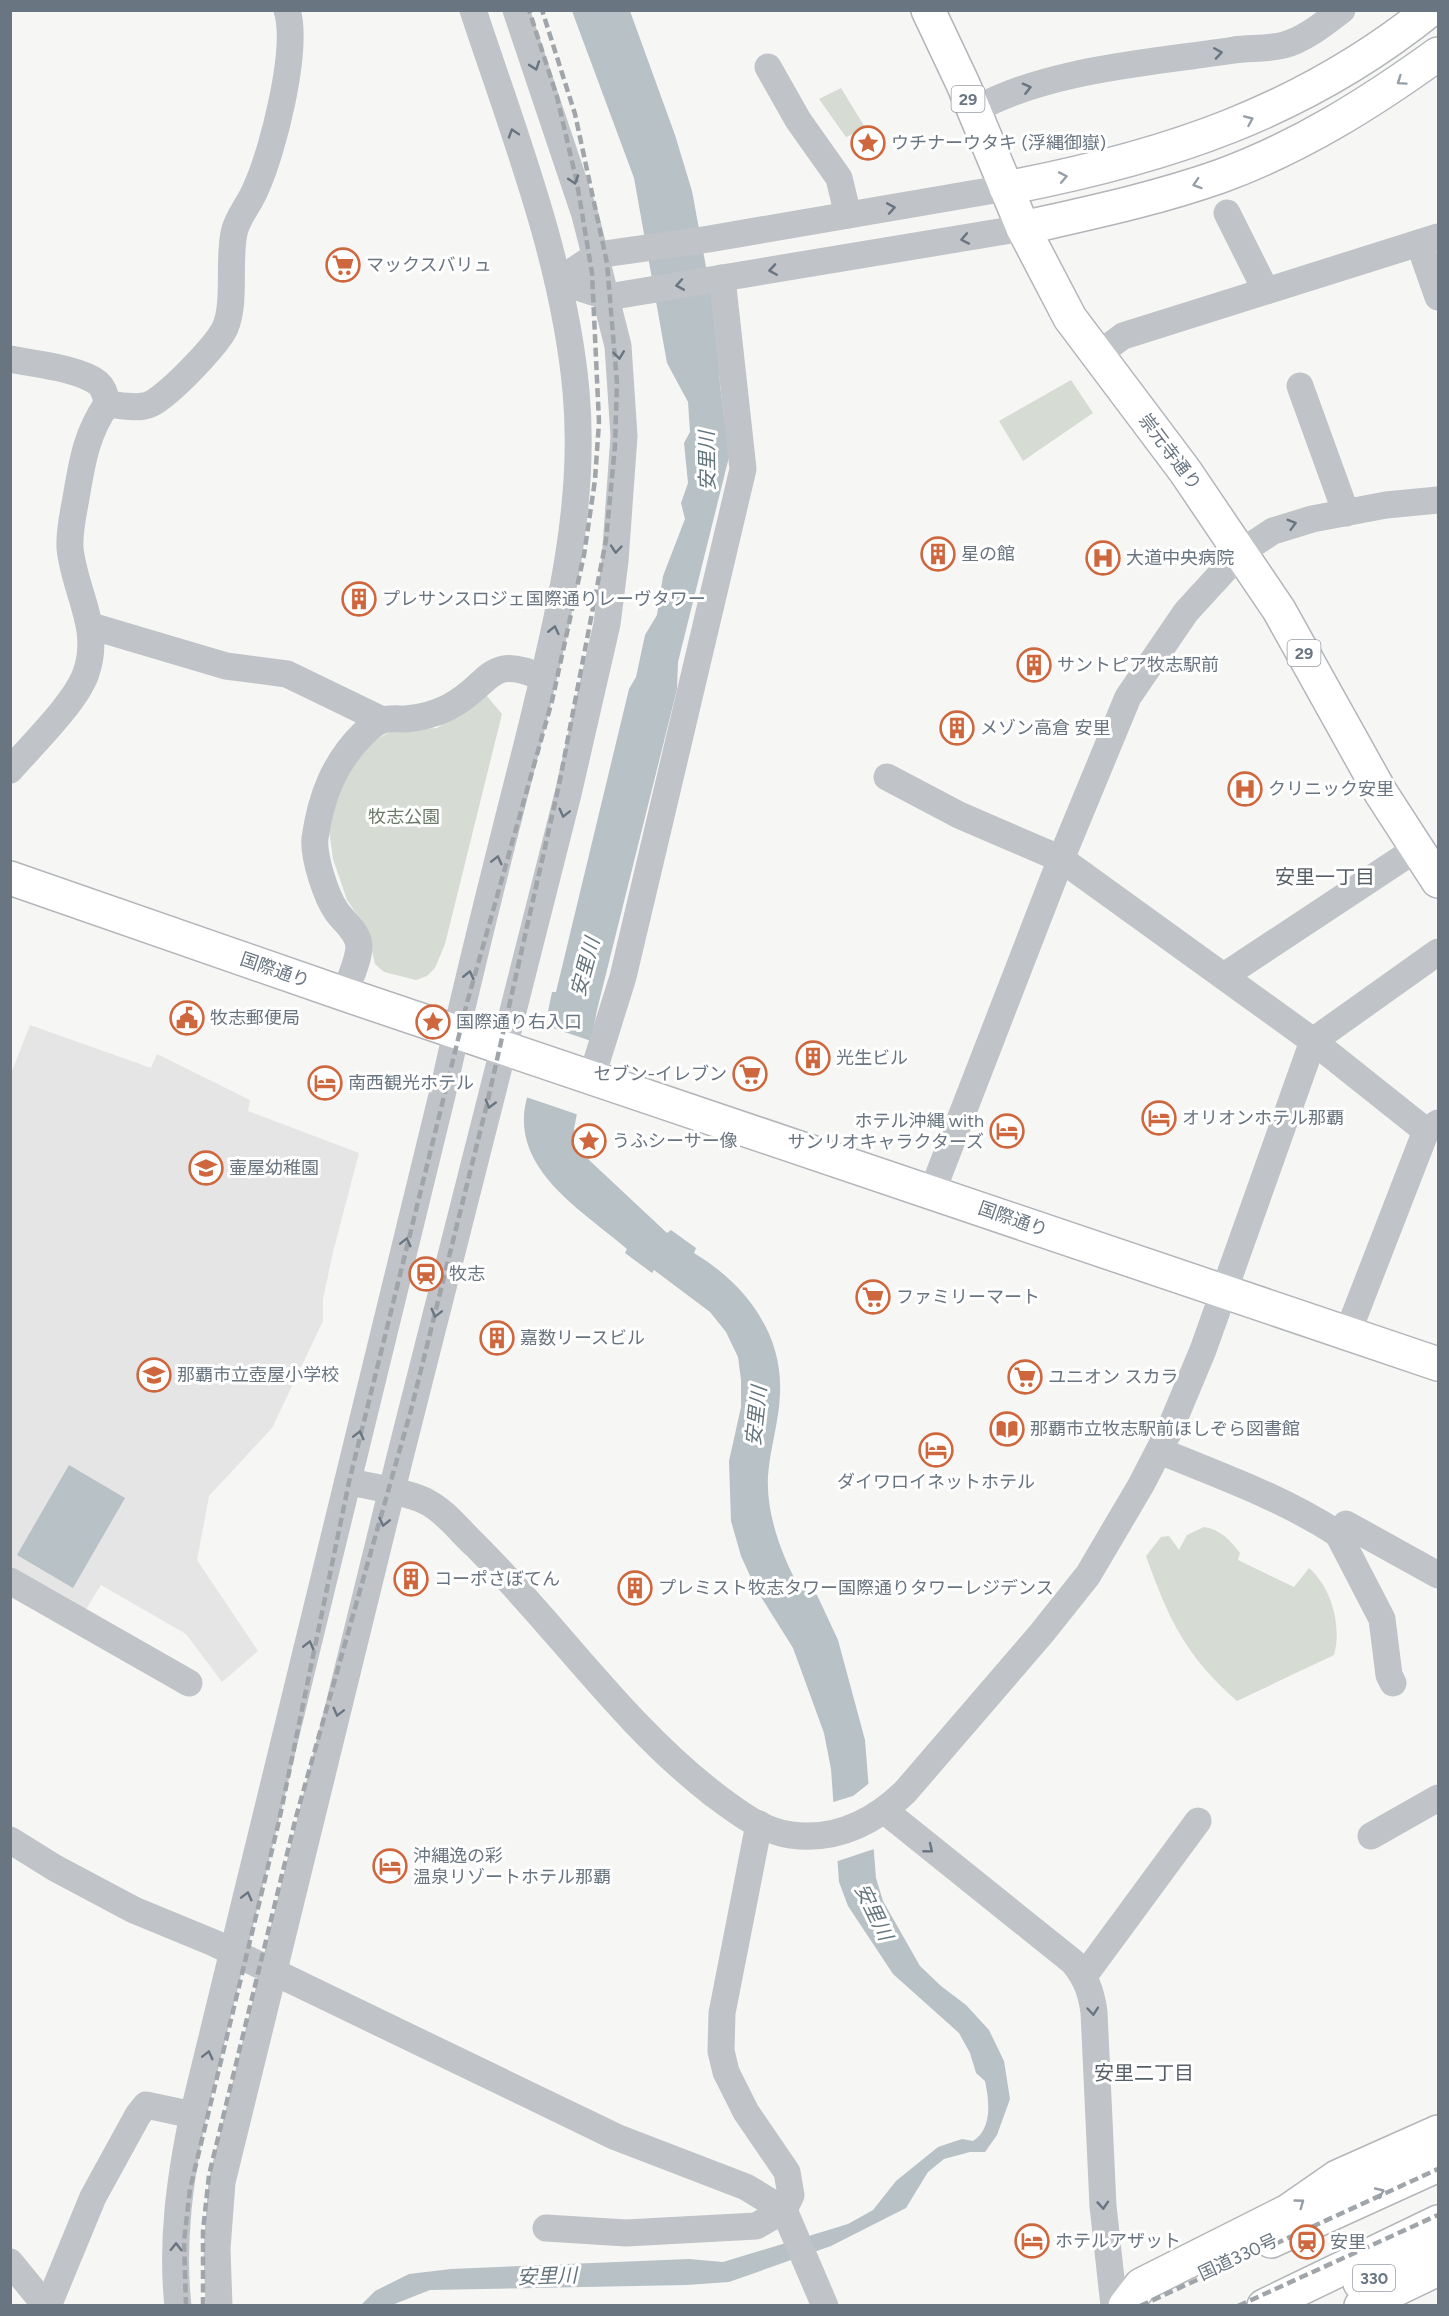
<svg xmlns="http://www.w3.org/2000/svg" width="1449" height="2316" viewBox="0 0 1449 2316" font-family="Figtree,'Noto Sans JP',sans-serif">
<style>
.built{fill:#e4e5e4}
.green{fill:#d6dbd4}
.water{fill:#b8c1c6}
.pier{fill:#f6f6f4}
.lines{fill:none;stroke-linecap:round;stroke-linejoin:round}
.major-casing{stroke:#b2b5b9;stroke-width:36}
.highway-casing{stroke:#b3b6b9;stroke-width:36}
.minor{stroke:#c0c3c7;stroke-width:27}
.major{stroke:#fff;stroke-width:33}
.highway{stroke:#fff;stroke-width:33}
.rail{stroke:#a0a5aa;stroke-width:4.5;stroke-dasharray:9 4.5;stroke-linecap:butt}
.oneway{stroke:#697581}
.oneway2{stroke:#969ea7}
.labels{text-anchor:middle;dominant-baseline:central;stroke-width:6;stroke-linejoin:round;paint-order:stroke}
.shield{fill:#fff;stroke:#969ea7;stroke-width:1.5}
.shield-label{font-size:16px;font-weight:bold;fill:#697581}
.poi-label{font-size:18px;fill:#697581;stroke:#fff;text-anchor:start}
.street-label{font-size:18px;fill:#697581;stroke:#fff}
.park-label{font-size:18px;fill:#6a7967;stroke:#fff}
.water-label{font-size:20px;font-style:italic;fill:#65757d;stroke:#fff}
.neighbourhood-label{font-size:20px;fill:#565f67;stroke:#fff}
</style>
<rect width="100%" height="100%" fill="#f6f6f4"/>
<polygon class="built" points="30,1025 151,1068 157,1054 250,1100 248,1111 359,1153 333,1252 323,1299 323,1321 272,1428 209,1496 197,1560 258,1651 222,1682 186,1634 101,1585 83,1614 11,1571 10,1076"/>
<g class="green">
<polygon points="841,88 866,129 846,137 819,99"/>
<polygon points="1071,380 1093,413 1023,461 999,421"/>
<polygon points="486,695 502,714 445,944 435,968 427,976 416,980 384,972 375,964 367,929 347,900 333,859 329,830 338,792 351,763 373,741 392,731 437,728"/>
<path d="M1204 1527C1220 1529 1231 1541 1240 1553L1238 1560 1294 1587 1309 1568C1332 1588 1342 1627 1334 1655L1237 1701C1185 1655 1169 1620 1146 1556L1161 1537 1169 1536 1179 1550 1187 1535Z"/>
</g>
<g class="water">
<path d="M572 11H630L675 135 692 191 716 321 720 384 729 457 678 662 677 689 597 1010 574 1129 578 1145 588 1159 667 1233 671 1230 696 1248 694 1253C744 1283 783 1332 780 1394 779 1422 770 1448 768 1476 766 1515 782 1556 800 1589L817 1595 838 1640 865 1740 876 1878 883 1901 920 1966 941 1986 966 2005 989 2030 1004 2061 1010 2099 997 2135 985 2152H970L944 2159 928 2172 906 2208 831 2246 729 2282 687 2285 430 2290 392 2305 360 2306 375 2291 409 2274 451 2269 689 2259 723 2262 848 2224 873 2210 896 2181 938 2147 962 2139 973 2141C993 2128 989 2100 985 2081L976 2073 970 2053 959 2033 893 1974 848 1906 839 1882 831 1769 824 1733 793 1648 756 1589 741 1556 731 1521 729 1461 741 1407V1380L738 1357 726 1332 710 1312 654 1270 652 1273 625 1253 627 1249C587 1214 521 1176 524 1116 525 1093 545 1043 552 1018L547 1016 552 992H556L629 689 636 677 645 635 657 615 663 576 685 519 681 503 688 483 684 443 690 432 688 402 667 363 634 178Z"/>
<polygon points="69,1465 125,1498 73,1588 17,1555"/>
</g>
<g class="pier">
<polygon points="547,1026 594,1042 579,1115 526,1097"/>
<polygon points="872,1781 877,1848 835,1862 830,1803 853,1796"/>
</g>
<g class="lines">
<defs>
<g id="major">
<polyline points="928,10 963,84 1023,228 1070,318 1185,471 1279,610 1381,793 1438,881"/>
<path d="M1006 188C1164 158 1302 113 1430 10"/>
<path d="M1023 228C1089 213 1156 199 1221 176 1300 147 1370 103 1438 54"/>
<polyline points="10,878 344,994 1438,1364"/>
<polyline points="1361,2306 1438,2269"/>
</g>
<g id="highway">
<polyline points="1271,2241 1438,2165"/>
<polyline points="1360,2283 1438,2250"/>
<polyline points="1125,2306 1141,2285 1288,2211 1337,2177 1438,2132"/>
<polyline points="1264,2306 1438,2222"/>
</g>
</defs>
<use href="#major" class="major-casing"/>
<use href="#highway" class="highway-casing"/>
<g class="minor">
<polyline points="768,67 798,120 839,178 848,215"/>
<path d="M973 111C1046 69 1151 63 1234 50 1250 48 1268 49 1284 45 1304 40 1325 23 1342 10"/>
<polyline points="1227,213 1266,291"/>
<polyline points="1419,243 1438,297"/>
<polyline points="558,281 608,297 1023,228"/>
<polyline points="558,281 597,255 709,239 1006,188"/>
<polyline points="1096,356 1123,336 1438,237"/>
<path d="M10 359C34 364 79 368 98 383 104 388 106 397 107 404 86 434 82 463 76 498 73 515 69 531 70 548 74 591 102 628 86 673 77 701 31 746 10 770"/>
<polyline points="1300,386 1346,513"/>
<path d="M107 404C119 405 137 409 148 405 165 400 217 345 225 328 236 303 228 262 234 233 237 217 250 204 256 188 273 151 299 49 287 10"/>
<polyline points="91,626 226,666 287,674 382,720"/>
<polyline points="887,777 959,815 1061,859 1313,1041 1426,1131 1438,1123"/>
<polyline points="1224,976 1416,849"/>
<path d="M344 994C349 981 359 960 359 946 358 932 345 923 337 912 326 897 313 856 315 838 321 797 334 762 364 733 369 728 376 722 383 720 389 718 398 719 405 719 422 718 435 714 449 707 492 685 487 652 543 678"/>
<polyline points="592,1076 623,977 743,469 722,278"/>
<polyline points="932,1192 1061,859 1128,697 1186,612 1241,552 1273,531 1312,519 1386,505 1438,500"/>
<polyline points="1348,1332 1426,1131"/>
<path d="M1160 1451C1221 1476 1283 1498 1338 1534L1346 1524 1438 1575"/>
<path d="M348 1481C369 1487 410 1492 427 1502 445 1511 460 1531 474 1544 556 1625 621 1722 712 1793 736 1811 761 1831 791 1835 836 1841 874 1822 905 1792L1041 1634 1088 1575 1141 1485 1170 1429 1203 1350 1313 1041 1438 952"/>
<polyline points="1338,1534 1382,1619 1389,1675 1393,1683"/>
<polyline points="10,1581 189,1683"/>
<path d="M885 1811 1073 1962C1086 1978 1091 1991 1094 2012L1103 2206 1114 2306"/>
<polyline points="1371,1836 1438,1798"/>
<polyline points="10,1840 55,1868 134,1910 214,1943 616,2137 746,2187 784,2210 825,2306"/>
<polyline points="1084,1976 1198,1821"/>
<polyline points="546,2228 626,2233 756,2226 784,2210 791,2195 787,2172 746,2112 726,2072 721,2051 722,2013 759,1824"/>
<polyline points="10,2262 46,2306"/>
<polyline points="48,2306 93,2197 138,2115 146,2105 193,2115"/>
<path d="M178 2306C171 2242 180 2178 193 2115L444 1087C469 971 499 856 528 741 556 626 587 510 576 391 564 260 514 134 473 10"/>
<polyline points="219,2306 217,2249 222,2182 399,1461 568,794 607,624 615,561 624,436 618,346 585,215 516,10"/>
</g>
<use href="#major" class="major"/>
<use href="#highway" class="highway"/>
<g class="rail">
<polyline points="186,2306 184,2241 190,2189 279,1821 349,1482 467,1003 552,701 584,555 595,480 599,422 592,273 577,183 557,97 529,10"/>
<polyline points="203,2306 203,2231 209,2175 296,1817 411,1410 487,1104 559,785 606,540 615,446 617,383 607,263 575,114 542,10"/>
<polyline points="1140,2306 1438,2169"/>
<polyline points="1238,2306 1438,2215"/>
</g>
</g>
<defs><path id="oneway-chevron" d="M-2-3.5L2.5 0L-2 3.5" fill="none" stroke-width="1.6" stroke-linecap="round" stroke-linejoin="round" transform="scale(1.5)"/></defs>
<g class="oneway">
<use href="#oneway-chevron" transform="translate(1218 53) rotate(-9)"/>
<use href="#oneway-chevron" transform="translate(535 66) rotate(71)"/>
<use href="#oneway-chevron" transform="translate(1027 88) rotate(-14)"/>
<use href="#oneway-chevron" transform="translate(513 133) rotate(-108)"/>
<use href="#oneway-chevron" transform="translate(574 180) rotate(72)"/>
<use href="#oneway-chevron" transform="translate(891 208) rotate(-10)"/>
<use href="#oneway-chevron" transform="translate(965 239) rotate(169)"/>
<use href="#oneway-chevron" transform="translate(773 270) rotate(171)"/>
<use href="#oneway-chevron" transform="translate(680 285) rotate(170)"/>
<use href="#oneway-chevron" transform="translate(619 355) rotate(83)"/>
<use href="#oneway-chevron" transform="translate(1292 524) rotate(-16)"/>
<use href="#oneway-chevron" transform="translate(616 549) rotate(95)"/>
<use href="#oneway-chevron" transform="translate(554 630) rotate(-77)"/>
<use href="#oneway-chevron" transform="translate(564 813) rotate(104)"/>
<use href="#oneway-chevron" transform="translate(497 860) rotate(-76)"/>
<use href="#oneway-chevron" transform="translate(469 975) rotate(-77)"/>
<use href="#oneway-chevron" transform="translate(490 1104) rotate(105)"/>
<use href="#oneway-chevron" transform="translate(406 1242) rotate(-76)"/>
<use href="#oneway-chevron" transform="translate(436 1313) rotate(104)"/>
<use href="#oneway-chevron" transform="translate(359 1435) rotate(-76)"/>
<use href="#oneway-chevron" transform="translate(384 1522) rotate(103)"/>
<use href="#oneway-chevron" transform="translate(309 1645) rotate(-76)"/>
<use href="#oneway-chevron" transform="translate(338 1712) rotate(104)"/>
<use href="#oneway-chevron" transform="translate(929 1849) rotate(39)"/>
<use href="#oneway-chevron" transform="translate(247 1896) rotate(-76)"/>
<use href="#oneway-chevron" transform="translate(1093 2011) rotate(85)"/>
<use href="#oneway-chevron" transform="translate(208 2055) rotate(-76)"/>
<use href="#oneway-chevron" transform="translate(1103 2205) rotate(86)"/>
<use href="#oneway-chevron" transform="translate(176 2247) rotate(-89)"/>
</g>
<g class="oneway2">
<use href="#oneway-chevron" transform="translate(1401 81) rotate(145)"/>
<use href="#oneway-chevron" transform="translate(1249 120) rotate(-24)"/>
<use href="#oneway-chevron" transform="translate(1063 177) rotate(-11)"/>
<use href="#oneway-chevron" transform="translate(1197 184) rotate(162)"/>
<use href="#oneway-chevron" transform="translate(1380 2192) rotate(-25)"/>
<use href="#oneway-chevron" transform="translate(1300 2203) rotate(-36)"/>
</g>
<defs>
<symbol id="sight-ring" viewBox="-11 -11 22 22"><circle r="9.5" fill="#fff" stroke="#ce673d" stroke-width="1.5"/><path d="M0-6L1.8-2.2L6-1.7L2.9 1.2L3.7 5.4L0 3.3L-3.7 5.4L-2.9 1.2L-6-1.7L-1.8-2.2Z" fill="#ce673d"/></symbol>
<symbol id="supermarket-ring" viewBox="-11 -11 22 22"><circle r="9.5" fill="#fff" stroke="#ce673d" stroke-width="1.5"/><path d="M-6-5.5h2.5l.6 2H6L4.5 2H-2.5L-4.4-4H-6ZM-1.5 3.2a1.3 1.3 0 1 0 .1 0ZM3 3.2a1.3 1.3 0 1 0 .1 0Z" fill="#ce673d"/></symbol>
<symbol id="building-ring" viewBox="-11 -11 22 22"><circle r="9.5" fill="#fff" stroke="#ce673d" stroke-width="1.5"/><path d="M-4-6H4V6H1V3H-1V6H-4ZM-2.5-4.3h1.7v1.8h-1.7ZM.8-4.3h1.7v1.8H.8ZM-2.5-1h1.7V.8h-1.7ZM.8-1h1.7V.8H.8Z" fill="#ce673d"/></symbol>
<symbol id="hospital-ring" viewBox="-11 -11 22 22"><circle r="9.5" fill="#fff" stroke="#ce673d" stroke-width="1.5"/><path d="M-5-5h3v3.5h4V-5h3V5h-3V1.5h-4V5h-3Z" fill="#ce673d"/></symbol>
<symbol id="civic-ring" viewBox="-11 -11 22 22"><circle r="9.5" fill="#fff" stroke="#ce673d" stroke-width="1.5"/><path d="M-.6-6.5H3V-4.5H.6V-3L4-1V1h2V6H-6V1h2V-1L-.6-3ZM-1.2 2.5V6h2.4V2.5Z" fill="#ce673d"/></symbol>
<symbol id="hotel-ring" viewBox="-11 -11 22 22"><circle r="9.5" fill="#fff" stroke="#ce673d" stroke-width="1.5"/><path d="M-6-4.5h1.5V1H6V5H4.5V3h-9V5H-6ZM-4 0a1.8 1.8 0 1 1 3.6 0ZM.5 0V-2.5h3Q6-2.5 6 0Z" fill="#ce673d"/></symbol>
<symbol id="school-ring" viewBox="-11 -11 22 22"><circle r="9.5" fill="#fff" stroke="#ce673d" stroke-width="1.5"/><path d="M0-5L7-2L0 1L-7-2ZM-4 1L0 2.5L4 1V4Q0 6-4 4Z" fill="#ce673d"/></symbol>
<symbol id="station-ring" viewBox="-11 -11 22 22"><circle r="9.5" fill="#fff" stroke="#ce673d" stroke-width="1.5"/><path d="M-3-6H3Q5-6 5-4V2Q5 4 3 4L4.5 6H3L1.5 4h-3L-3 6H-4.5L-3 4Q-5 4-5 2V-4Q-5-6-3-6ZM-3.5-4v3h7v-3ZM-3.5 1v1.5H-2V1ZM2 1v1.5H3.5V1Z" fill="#ce673d"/></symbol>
<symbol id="library-ring" viewBox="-11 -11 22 22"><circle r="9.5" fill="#fff" stroke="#ce673d" stroke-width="1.5"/><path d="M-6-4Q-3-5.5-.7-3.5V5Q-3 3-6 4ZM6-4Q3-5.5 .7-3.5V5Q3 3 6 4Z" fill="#ce673d"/></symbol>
</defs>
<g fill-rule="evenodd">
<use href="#sight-ring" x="849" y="124" width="38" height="38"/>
<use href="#supermarket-ring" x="324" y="246" width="38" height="38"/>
<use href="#building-ring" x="919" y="535" width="38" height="38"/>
<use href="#hospital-ring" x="1084" y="539" width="38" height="38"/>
<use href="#building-ring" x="340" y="580" width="38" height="38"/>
<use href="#building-ring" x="1015" y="646" width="38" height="38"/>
<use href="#building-ring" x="938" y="709" width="38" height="38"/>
<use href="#hospital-ring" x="1226" y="770" width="38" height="38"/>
<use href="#civic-ring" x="168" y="999" width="38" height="38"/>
<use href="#sight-ring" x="414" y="1003" width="38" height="38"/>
<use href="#building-ring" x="794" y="1039" width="38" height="38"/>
<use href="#supermarket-ring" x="731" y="1055" width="38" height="38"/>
<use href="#hotel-ring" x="306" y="1064" width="38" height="38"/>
<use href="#hotel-ring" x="1140" y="1099" width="38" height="38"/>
<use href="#hotel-ring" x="988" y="1112" width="38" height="38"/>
<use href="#sight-ring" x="570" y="1122" width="38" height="38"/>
<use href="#school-ring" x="187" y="1149" width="38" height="38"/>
<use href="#station-ring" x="407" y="1255" width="38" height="38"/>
<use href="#supermarket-ring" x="854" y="1278" width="38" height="38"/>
<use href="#building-ring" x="478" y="1319" width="38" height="38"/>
<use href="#school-ring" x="135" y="1356" width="38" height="38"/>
<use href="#supermarket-ring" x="1006" y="1358" width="38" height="38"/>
<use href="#library-ring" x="988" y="1410" width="38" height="38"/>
<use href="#hotel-ring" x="917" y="1431" width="38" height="38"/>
<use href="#building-ring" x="392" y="1560" width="38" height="38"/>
<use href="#building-ring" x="616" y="1569" width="38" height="38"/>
<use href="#hotel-ring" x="371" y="1847" width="38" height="38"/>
<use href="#hotel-ring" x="1013" y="2222" width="38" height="38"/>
<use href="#station-ring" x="1288" y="2223" width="38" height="38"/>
</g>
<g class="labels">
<g class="shield">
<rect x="951.5" y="86" width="33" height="26" rx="4.5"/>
<rect x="1287.5" y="640" width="33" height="26" rx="4.5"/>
<rect x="1353" y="2265" width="42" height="26" rx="4.5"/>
</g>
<g class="shield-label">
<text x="968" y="99">29</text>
<text x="1304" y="653">29</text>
<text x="1374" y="2278">330</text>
</g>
<g class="poi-label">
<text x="891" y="143">ウチナーウタキ (浮縄御嶽)</text>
<text x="366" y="265">マックスバリュ</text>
<text x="961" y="554">星の館</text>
<text x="1126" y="558">大道中央病院</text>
<text x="382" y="599">プレサンスロジェ国際通りレーヴタワー</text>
<text x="1057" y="665">サントピア牧志駅前</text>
<text x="980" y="728">メゾン高倉 安里</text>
<text x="1268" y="789">クリニック安里</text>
<text x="210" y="1018">牧志郵便局</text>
<text x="456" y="1022">国際通り右入口</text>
<text x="836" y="1058">光生ビル</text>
<text x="727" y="1074" text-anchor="end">セブン-イレブン</text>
<text x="348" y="1083">南西観光ホテル</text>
<text x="1182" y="1118">オリオンホテル那覇</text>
<text x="984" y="1121" text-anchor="end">ホテル沖縄 with<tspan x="984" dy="21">サンリオキャラクターズ</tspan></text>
<text x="612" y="1141">うふシーサー像</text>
<text x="229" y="1168">壷屋幼稚園</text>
<text x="449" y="1274">牧志</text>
<text x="896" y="1297">ファミリーマート</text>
<text x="520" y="1338">嘉数リースビル</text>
<text x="177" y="1375">那覇市立壺屋小学校</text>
<text x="1048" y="1377">ユニオン スカラ</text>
<text x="1030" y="1429">那覇市立牧志駅前ほしぞら図書館</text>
<text x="936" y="1482" text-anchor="middle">ダイワロイネットホテル</text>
<text x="434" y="1579">コーポさぼてん</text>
<text x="658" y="1588">プレミスト牧志タワー国際通りタワーレジデンス</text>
<text x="413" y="1856">沖縄逸の彩<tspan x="413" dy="21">温泉リゾートホテル那覇</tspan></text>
<text x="1055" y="2241">ホテルアザット</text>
<text x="1330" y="2242">安里</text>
</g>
<g class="street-label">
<text transform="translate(1170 452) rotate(53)">崇元寺通り</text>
<text transform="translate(275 970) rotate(19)">国際通り</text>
<text transform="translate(1013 1219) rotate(19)">国際通り</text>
<text transform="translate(1238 2257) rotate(-25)">国道330号</text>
</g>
<g class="park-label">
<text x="404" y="817">牧志公園</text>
</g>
<g class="water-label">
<text transform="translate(707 461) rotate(-91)">安里川</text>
<text transform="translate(585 967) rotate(-75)">安里川</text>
<text transform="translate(756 1416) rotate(-84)">安里川</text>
<text transform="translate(874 1912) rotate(64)">安里川</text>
<text transform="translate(547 2276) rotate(-2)">安里川</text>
</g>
<g class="neighbourhood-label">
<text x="1325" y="877">安里一丁目</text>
<text x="1144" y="2073">安里二丁目</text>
</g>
</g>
<rect width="1449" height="2316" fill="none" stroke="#697581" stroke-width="24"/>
</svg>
